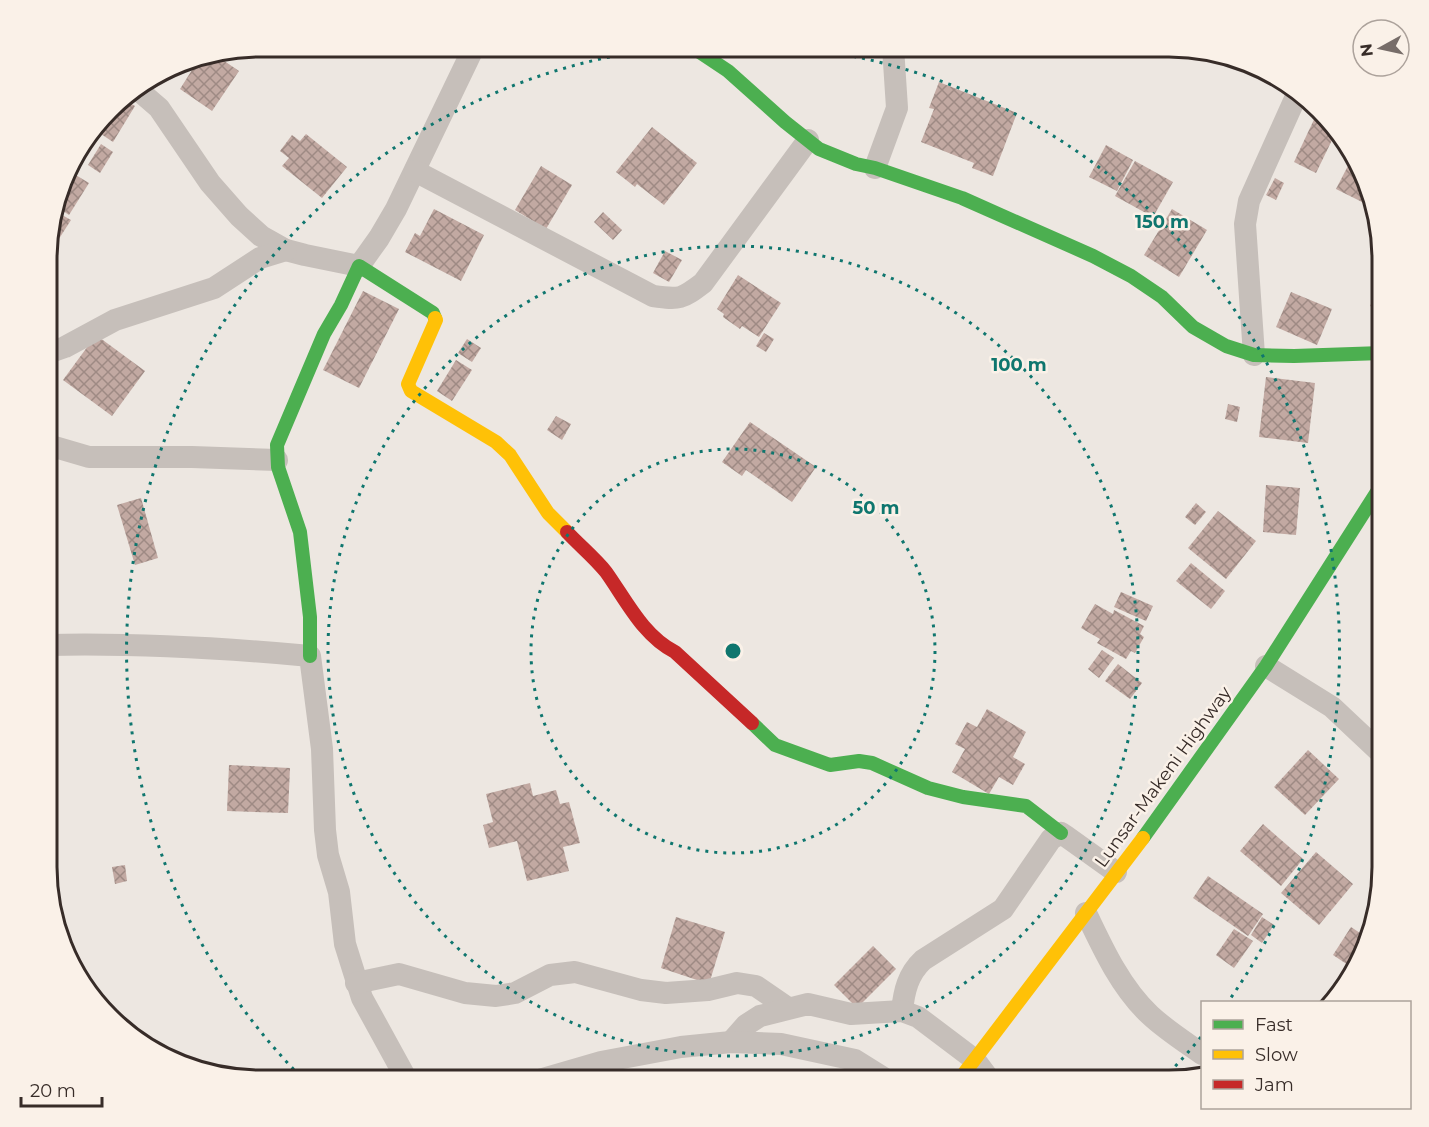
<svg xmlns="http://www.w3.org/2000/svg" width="1429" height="1127" viewBox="0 0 1429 1127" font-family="Montserrat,sans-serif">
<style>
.building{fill:url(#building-cross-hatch)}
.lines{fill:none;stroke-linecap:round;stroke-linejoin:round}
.street{stroke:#c6bfba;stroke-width:22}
.fast{stroke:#4caf50;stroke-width:14}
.slow{stroke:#ffc107;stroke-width:14}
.jam{stroke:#c62828;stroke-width:14}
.ring{fill:none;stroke:#0f766e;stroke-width:3;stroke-dasharray:3 6}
.labels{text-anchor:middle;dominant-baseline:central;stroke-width:5;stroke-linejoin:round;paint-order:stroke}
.street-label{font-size:18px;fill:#372c28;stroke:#faf1e8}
.rim{fill:none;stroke:#372c28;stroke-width:3}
.centre{fill:#0f766e;stroke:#faf1e8;stroke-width:3}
.ring-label{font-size:18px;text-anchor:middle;font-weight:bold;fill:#0f766e;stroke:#faf1e8;stroke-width:5;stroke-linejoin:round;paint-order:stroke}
</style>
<defs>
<pattern id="building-cross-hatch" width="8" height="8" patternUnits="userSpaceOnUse" patternTransform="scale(1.5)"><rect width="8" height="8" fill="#c2a9a2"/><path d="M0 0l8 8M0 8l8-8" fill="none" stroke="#9e8a84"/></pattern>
</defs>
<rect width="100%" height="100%" fill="#ede7e1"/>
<g class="building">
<polygon points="214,54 239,71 212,111 180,89 197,62 194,59 195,57"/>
<polygon points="939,82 1017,113 993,176 972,168 974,163 921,142 934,109 929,108"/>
<polygon points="121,98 135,106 113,142 101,134 98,139 90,135"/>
<polygon points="1318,111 1335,134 1316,173 1294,162"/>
<polygon points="652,127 697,163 664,205 637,184 635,187 616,172"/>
<polygon points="306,134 347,167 322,198 282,166 289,158 280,151 292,135 300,141"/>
<polygon points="101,144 113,152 100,173 88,165"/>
<polygon points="1106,145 1133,160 1117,191 1089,177"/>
<polygon points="1352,158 1366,178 1372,207 1336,189"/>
<polygon points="1135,161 1173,182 1153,217 1115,196"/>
<polygon points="541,166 572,185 546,229 515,210"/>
<polygon points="69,171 89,183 69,215 57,207"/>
<polygon points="1275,178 1284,183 1276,200 1266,195"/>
<polygon points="434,209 484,235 461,281 405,252 415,233 420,236"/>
<polygon points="1172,209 1207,230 1179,277 1144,255"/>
<polygon points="55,211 71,220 48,256 48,231"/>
<polygon points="603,212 622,230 613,240 594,222"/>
<polygon points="665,251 682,260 669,282 653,273"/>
<polygon points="738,275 781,303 759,337 742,326 740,329 723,317 724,314 717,309"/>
<polygon points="363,291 399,309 359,388 323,370"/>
<polygon points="1291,292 1332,309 1317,345 1276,327"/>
<polygon points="1376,293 1382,295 1382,311 1370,306"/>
<polygon points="764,333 774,339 766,352 756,346"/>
<polygon points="96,335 145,371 112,416 63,380"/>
<polygon points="467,339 481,348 472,362 458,353"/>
<polygon points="456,360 472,370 452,401 437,391"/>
<polygon points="1266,377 1315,383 1308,443 1259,437"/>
<polygon points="1228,404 1240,407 1237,422 1225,419"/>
<polygon points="556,416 571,424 562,440 547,430"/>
<polygon points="750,422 816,467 792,502 746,470 742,476 722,462"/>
<polygon points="48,452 54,452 56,490 48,490"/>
<polygon points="1266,485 1300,488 1296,535 1263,532"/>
<polygon points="141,498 158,558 135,565 117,505"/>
<polygon points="1196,503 1206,512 1195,525 1185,517"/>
<polygon points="1218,511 1256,541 1226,579 1188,548"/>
<polygon points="1191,563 1225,591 1211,609 1176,581"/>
<polygon points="1121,592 1153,606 1146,621 1114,607"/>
<polygon points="1095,604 1113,614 1114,610 1144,626 1140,634 1144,637 1135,653 1131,651 1126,659 1097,643 1100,639 1081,628"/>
<polygon points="1102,650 1114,658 1099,678 1088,669"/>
<polygon points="1118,664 1142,683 1130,699 1105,681"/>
<polygon points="987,709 1026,732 1013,757 1025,764 1013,785 999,777 989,794 952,772 965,749 955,744 967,722 977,727"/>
<polygon points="1308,750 1339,779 1305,815 1274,787"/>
<polygon points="229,765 290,768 288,813 227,811"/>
<polygon points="530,783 533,796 556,790 560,804 569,802 580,843 563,847 569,871 527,881 517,841 489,848 483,825 493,822 486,794"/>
<polygon points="1263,824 1303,859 1281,886 1240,851"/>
<polygon points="1316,852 1353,884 1319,925 1281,893"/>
<polygon points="125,865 127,881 115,884 112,867"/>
<polygon points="1208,876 1263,914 1248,936 1193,898"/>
<polygon points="676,917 725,932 709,984 661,968"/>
<polygon points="1262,917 1274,925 1262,943 1251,935"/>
<polygon points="1351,927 1369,939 1366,949 1354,969 1333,955"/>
<polygon points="1234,929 1253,941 1234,968 1216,955"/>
<polygon points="873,946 896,969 857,1008 834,985"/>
</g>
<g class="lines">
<g class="street">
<polyline points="137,89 159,108 210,183 239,216 261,236 286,250 305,255 359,266 379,238 396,209 474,47"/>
<polyline points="875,168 897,108 893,47"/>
<path d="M415 171 653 296C680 300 682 299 703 283L808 140"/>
<polyline points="48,353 65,347 115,320 214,288 260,258 286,250"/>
<polyline points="1254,355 1245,224 1249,201 1298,92"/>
<polyline points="48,445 89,457 192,457 277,460"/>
<path d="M47 645C135 643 223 648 310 656L322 749 325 830 328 855 339 892 345 944 362 998 407 1080"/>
<polyline points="1266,666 1332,707 1382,754"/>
<path d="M1086 913C1103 949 1121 988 1150 1015 1166 1030 1185 1042 1202 1054"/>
<polyline points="356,983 399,974 465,993 496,996 515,993 550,975 575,972 641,990 666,993 708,990 737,983 756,986 788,1008"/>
<path d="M902 1011C904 991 908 974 923 960L1003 909 1051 839 1061 833 1067 837 1116 872"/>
<polyline points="731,1042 746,1025 760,1016 808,1004 851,1014 902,1011 918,1017 975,1060 990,1080"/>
<polyline points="539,1080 601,1062 681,1047 731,1042 781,1044 855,1060 887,1080"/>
</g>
<g class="fast">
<polyline points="692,47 728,71 785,122 819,149 856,164 875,168 962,198 1093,256 1131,276 1162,297 1193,327 1226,346 1254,355 1294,356 1382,353"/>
<polyline points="310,656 310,617 300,532 278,467 277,445 324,334 341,305 359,266 433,313 435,318"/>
<polyline points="752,723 775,745 830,765 859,761 872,763 928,788 963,797 1026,806 1061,833"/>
<polyline points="1143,838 1266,666 1382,484"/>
</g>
<g class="slow">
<polyline points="435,318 436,320 408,384 411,391 496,442 510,455 548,513 567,532"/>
<polyline points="959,1080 1143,838"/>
</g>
<path class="jam" d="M567 532C579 545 595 558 606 572 626 600 643 636 675 652L752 723"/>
</g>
<g class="ring">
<circle cx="733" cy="651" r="202"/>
<circle cx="733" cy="651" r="405"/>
<path d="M1201 1037A607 607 0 0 1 1162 1080M300 1076A607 607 0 0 1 675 47M791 47A607 607 0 0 1 1230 999"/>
</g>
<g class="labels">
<g class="street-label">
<text transform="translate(1163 777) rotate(-54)">Lunsar-Makeni Highway</text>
</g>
</g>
<path d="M0 0H1429V1127H0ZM260 57H1169A203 203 0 0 1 1372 260V867A203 203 0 0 1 1169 1070H260A203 203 0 0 1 57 867V260A203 203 0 0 1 260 57Z" fill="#faf1e8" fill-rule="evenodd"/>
<path class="rim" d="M260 57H1169A203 203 0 0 1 1372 260V867A203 203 0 0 1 1169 1070H260A203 203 0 0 1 57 867V260A203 203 0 0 1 260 57Z"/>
<circle cx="733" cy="651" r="9" class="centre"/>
<g class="ring-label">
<text x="1162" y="228">150 m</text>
<text x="1019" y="371">100 m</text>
<text x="876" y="514">50 m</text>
</g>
<rect x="1201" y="1001" width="210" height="108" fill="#faf1e8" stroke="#aca29b" stroke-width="1.5"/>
<rect x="1213" y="1020" width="30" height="9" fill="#4caf50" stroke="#aca29b" stroke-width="1.5"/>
<text x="1255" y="1031" font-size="18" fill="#372c28">Fast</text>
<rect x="1213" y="1050" width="30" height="9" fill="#ffc107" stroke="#aca29b" stroke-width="1.5"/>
<text x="1255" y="1061" font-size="18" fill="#372c28">Slow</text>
<rect x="1213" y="1080" width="30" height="9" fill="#c62828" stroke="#aca29b" stroke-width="1.5"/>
<text x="1255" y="1091" font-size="18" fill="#372c28">Jam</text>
<g transform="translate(1381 48) rotate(262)"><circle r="28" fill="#faf1e8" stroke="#aca29b" stroke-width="1.5"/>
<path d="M0-4.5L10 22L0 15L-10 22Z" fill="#776d69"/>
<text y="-9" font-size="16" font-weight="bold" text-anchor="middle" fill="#372c28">N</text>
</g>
<path d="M21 1097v9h81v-9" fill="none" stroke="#372c28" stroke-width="3"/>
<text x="30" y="1097" font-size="18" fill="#372c28" stroke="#faf1e8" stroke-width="4.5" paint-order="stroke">20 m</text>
</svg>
